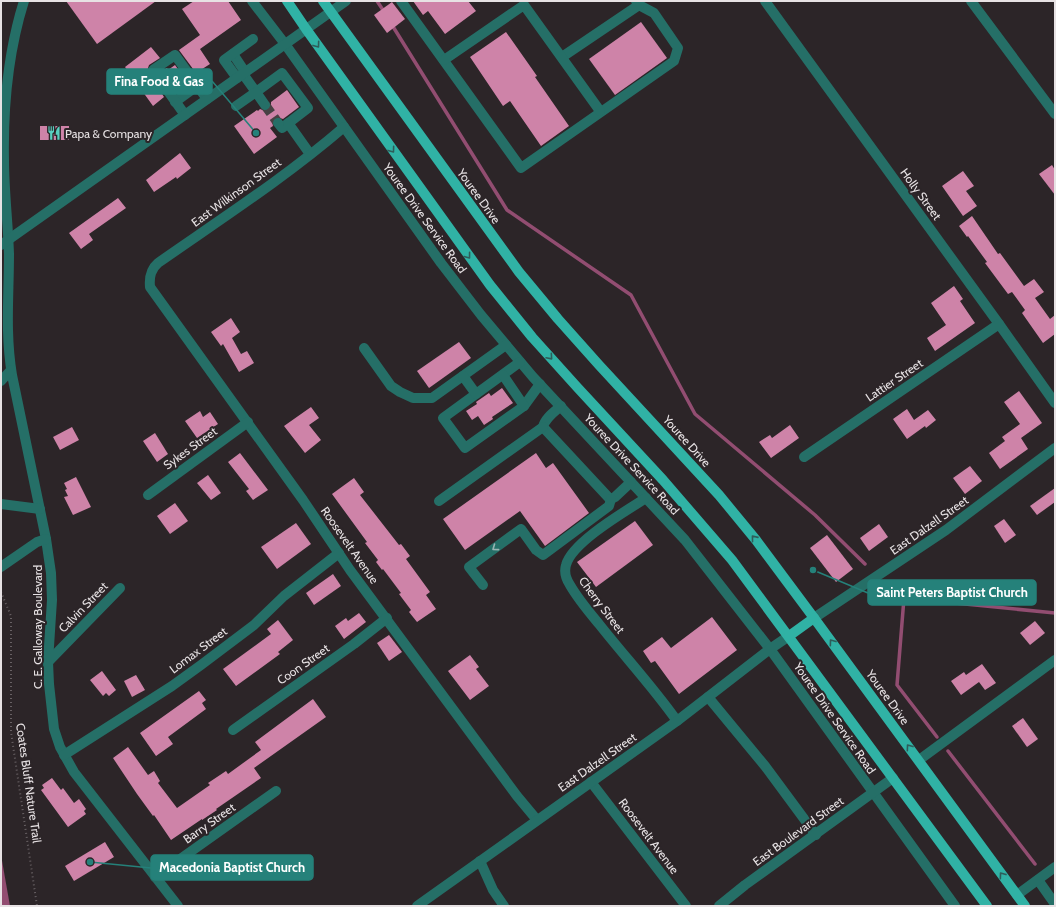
<svg xmlns="http://www.w3.org/2000/svg" width="1056" height="907" viewBox="0 0 1056 907" font-family="Cabin,sans-serif">
<style>
.water{fill:#924d71}
.lines{fill:none;stroke-linecap:round;stroke-linejoin:round}
.stream{stroke:#924d71;stroke-width:3.5}
.building{fill:#ce83a8}
.minor-tunnel{stroke:#484144;stroke-width:10;stroke-dasharray:10 5;stroke-linecap:butt}
.path{stroke:#686164;stroke-width:2;stroke-dasharray:1 3;stroke-linecap:butt}
.minor{stroke:#256f67;stroke-width:10}
.major{stroke:#30b2a5;stroke-width:10}
.oneway{stroke:#2e5d5a}
.oneway2{stroke:#99b4b2}
.labels{text-anchor:middle;dominant-baseline:central;stroke-width:4;stroke-linejoin:round;paint-order:stroke}
.poi-label{font-size:12px;fill:#e7e2e4;stroke:#2c2528;text-anchor:start}
.street-label{font-size:12px;fill:#e7e2e4;stroke:#2c2528}
.leader{fill:none;stroke:#25817a;stroke-width:1.5}
.callout-dot{fill:#25817a;stroke:#2c2528;stroke-width:1.5}
.callout{fill:#25817a;stroke:#25817a;stroke-width:1.5}
.callout-label{font-size:13px;text-anchor:middle;font-weight:bold;fill:#fff}
</style>
<rect width="100%" height="100%" fill="#2c2528"/>
<polygon class="water" points="1,855 10,906 1,906"/>
<g class="lines">
<g class="stream">
<polyline points="377,1 385,13"/>
<polyline points="392,25 507,210 631,295 695,414 815,515 865,564"/>
<polyline points="886,586 904,598 1055,613"/>
<polyline points="904,598 897,685 937,737"/>
<polyline points="948,751 1035,864"/>
</g>
</g>
<g class="building">
<polygon points="66,1 156,1 97,44"/>
<polygon points="194,1 228,1 241,20 200,49 210,64 196,73 179,50 200,35 182,9"/>
<polygon points="413,1 468,1 476,11 445,34 428,11 423,15"/>
<polygon points="392,2 405,19 387,33 374,15"/>
<polygon points="641,22 667,58 615,95 589,59"/>
<polygon points="506,32 537,76 535,77 569,126 541,146 510,101 503,106 470,57"/>
<polygon points="151,47 160,58 149,65 147,71 164,97 153,106 125,67"/>
<polygon points="175,65 187,82 175,90 162,72 167,68 168,70"/>
<polygon points="287,90 299,107 283,119 277,117 274,118 272,121 273,126 270,128 277,137 254,154 234,126 257,110 258,111 260,109 265,111 269,110 271,107 271,102"/>
<rect x="40" y="126" width="29" height="14"/>
<polygon points="180,153 191,168 177,179 176,177 154,192 146,180"/>
<polygon points="1052,165 1055,170 1055,195 1039,174"/>
<polygon points="963,171 974,186 966,191 977,206 963,216 942,186"/>
<polygon points="118,198 126,208 89,234 93,240 81,249 69,233"/>
<polygon points="972,216 998,254 1000,253 1024,286 1034,279 1044,292 1035,298 1050,319 1055,315 1055,334 1043,343 1022,313 1025,310 1012,292 1008,294 985,263 987,262 968,236 967,237 959,226"/>
<polygon points="954,286 963,299 960,301 975,323 935,351 927,338 946,325 931,303"/>
<polygon points="231,318 240,332 232,338 241,354 247,351 254,363 239,372 223,344 221,346 211,332"/>
<polygon points="459,342 471,358 429,388 417,371"/>
<polygon points="502,388 513,403 492,417 493,419 484,425 478,416 472,420 466,411 477,404 476,402 489,393 491,396"/>
<polygon points="1019,391 1042,423 1021,438 1028,449 1000,469 989,453 1005,441 1002,437 1020,424 1004,402"/>
<polygon points="311,407 319,418 309,425 321,440 305,453 284,426"/>
<polygon points="907,409 914,420 928,410 936,420 926,428 925,426 907,439 893,419"/>
<polygon points="200,411 203,417 210,412 218,424 197,438 185,421"/>
<polygon points="790,425 799,438 771,458 759,442 770,435 772,438"/>
<polygon points="72,427 79,440 60,450 53,437"/>
<polygon points="155,433 168,454 157,462 143,441"/>
<polygon points="240,453 268,490 253,500 246,491 249,489 228,462"/>
<polygon points="536,453 546,468 553,463 589,513 545,546 520,511 465,550 443,519"/>
<polygon points="970,466 982,481 965,494 953,478"/>
<polygon points="208,475 221,493 211,500 197,483"/>
<polygon points="76,477 91,507 73,515 64,497 68,496 65,490 67,489 64,483"/>
<polygon points="354,478 364,492 360,495 399,545 401,544 410,556 406,559 430,592 426,595 436,609 417,622 409,612 411,610 399,594 401,593 383,569 382,570 376,562 378,560 365,543 367,542 332,494"/>
<polygon points="1055,488 1055,502 1037,515 1030,506"/>
<polygon points="175,503 188,521 170,534 157,516"/>
<polygon points="1004,519 1016,535 1005,543 994,526"/>
<polygon points="635,521 653,545 596,587 577,562"/>
<polygon points="296,523 311,544 277,569 261,547"/>
<polygon points="879,524 888,537 869,551 860,538"/>
<polygon points="827,535 853,569 836,582 810,548"/>
<polygon points="333,574 341,586 314,605 306,593"/>
<polygon points="359,613 366,622 344,639 335,626 346,618 348,621"/>
<polygon points="712,617 737,650 679,694 655,661 651,663 643,651 662,637 671,648"/>
<polygon points="278,620 293,640 278,652 280,654 236,686 223,669 271,634 267,629"/>
<polygon points="1035,621 1045,633 1030,645 1020,633"/>
<polygon points="389,635 402,652 389,661 377,643"/>
<polygon points="470,655 479,667 476,669 489,686 470,700 448,671"/>
<polygon points="982,664 996,683 985,690 979,682 961,695 951,681 964,672 966,675"/>
<polygon points="102,671 116,690 109,696 106,693 103,696 90,680"/>
<polygon points="136,675 145,690 132,697 124,681"/>
<polygon points="199,691 206,700 202,703 206,709 168,737 173,744 156,756 140,733"/>
<polygon points="313,699 326,717 254,768 261,778 216,809 217,810 202,820 202,819 171,840 154,815 153,816 137,794 113,758 128,747 148,775 154,771 160,781 158,783 177,808 210,785 208,783 226,771 228,774 261,750 255,742"/>
<polygon points="1023,718 1038,739 1027,747 1012,726"/>
<polygon points="52,778 61,790 63,788 74,803 79,799 86,809 84,811 86,814 68,827 41,790 44,788 42,785"/>
<polygon points="105,842 114,857 74,881 65,866"/>
</g>
<g class="lines">
<polyline class="minor-tunnel" points="265,105 278,123"/>
<polyline class="path" points="1,592 11,616 11,732 37,906"/>
<g class="minor">
<path d="M24 1C8 52 3 106 4 160 4 191 8 222 9 254 9 295 5 333 12 375L46 539 51 573 52 600 48 662 49 684 54 729 60 747 74 772 178 906"/>
<polyline points="252,1 285,44 441,263 481,315 533,377 685,540 770,649 955,906"/>
<polyline points="401,1 521,168 674,61 678,48 654,13 639,5"/>
<polyline points="765,1 999,324 1055,403"/>
<polyline points="971,1 1055,114"/>
<polyline points="233,54 245,72"/>
<polyline points="562,57 639,5 636,1"/>
<polyline points="444,60 524,5 600,111"/>
<polyline points="243,74 256,92 282,73 308,108 282,128 278,123"/>
<polyline points="237,78 224,60 253,39"/>
<polyline points="175,102 197,86"/>
<polyline points="236,106 256,92 265,105"/>
<polyline points="185,115 153,70 175,55 207,99"/>
<polyline points="288,123 310,154"/>
<path d="M344 127C286 177 221 219 158 263 151 269 149 276 150 287L303 500 350 570 517 796 537 820"/>
<polyline points="1,245 346,1"/>
<polyline points="364,348 391,386 400,392 413,398 432,398 506,345"/>
<polyline points="520,362 443,418 465,448 524,406 540,384"/>
<polyline points="503,375 524,406"/>
<polyline points="463,376 476,394"/>
<polyline points="1,381 11,370"/>
<path d="M561 406C554 412 545 418 543 427L609 498 611 499 615 497 631 482"/>
<polyline points="804,457 999,324"/>
<polyline points="148,495 248,422"/>
<path d="M646 498C626 511 572 542 566 565 564 572 566 579 570 585 578 599 589 612 599 624 625 657 653 687 677 721"/>
<polyline points="439,501 543,427"/>
<polyline points="1,504 40,509"/>
<polyline points="1,567 37,542 46,539"/>
<polyline points="483,585 469,567 521,529 536,550 543,555 609,506 611,499"/>
<polyline points="814,618 946,530 1055,448"/>
<polyline points="48,662 120,588"/>
<polyline points="708,697 765,766 816,835"/>
<polyline points="233,730 354,644 387,618"/>
<polyline points="64,755 172,686 201,665 254,625 284,596 339,553"/>
<polyline points="919,760 1055,660"/>
<polyline points="591,782 686,906"/>
<polyline points="480,861 493,890 504,906"/>
<polyline points="155,877 276,791"/>
<polyline points="1038,880 1055,904"/>
<polyline points="1017,895 1055,867"/>
<polyline points="417,906 677,721 770,649 789,636"/>
<polyline points="719,906 745,885 893,778"/>
</g>
<g class="major">
<polyline points="287,1 306,29 490,285 532,337 577,387 663,480 732,560 987,906"/>
<polyline points="323,1 519,272 558,319 599,365 719,495 756,540 814,618 1025,906"/>
<polyline points="789,636 814,618"/>
</g>
</g>
<defs><path id="oneway-chevron" d="M-2-3.5L2.5 0L-2 3.5" fill="none" stroke-width="1.6" stroke-linecap="round" stroke-linejoin="round"/></defs>
<g class="oneway">
<use href="#oneway-chevron" transform="translate(317 45) rotate(54)"/>
<use href="#oneway-chevron" transform="translate(392 150) rotate(54)"/>
<use href="#oneway-chevron" transform="translate(468 256) rotate(53)"/>
<use href="#oneway-chevron" transform="translate(550 357) rotate(49)"/>
<use href="#oneway-chevron" transform="translate(754 538) rotate(-129)"/>
<use href="#oneway-chevron" transform="translate(832 642) rotate(-126)"/>
<use href="#oneway-chevron" transform="translate(909 747) rotate(-126)"/>
<use href="#oneway-chevron" transform="translate(1002 875) rotate(-126)"/>
</g>
<use class="oneway2" href="#oneway-chevron" transform="translate(495 548) rotate(144)"/>
<defs>
<symbol id="restaurant-bare" viewBox="-9 -9 18 18"><path d="M-5-6h1v4h1v-4h1v4h1v-4h1v5L-1.5 .5V6h-2V.5L-5-1ZM5-6V6H3V1.5H1.5Q1.5-4 5-6Z" fill="#58cec0" stroke="#2c2528" stroke-width="2.5" paint-order="stroke"/></symbol>
</defs>
<g fill-rule="evenodd">
<use href="#restaurant-bare" x="44" y="123" width="20" height="20"/>
</g>
<g class="labels">
<g class="poi-label">
<text x="65" y="133">Papa &amp; Company</text>
</g>
<g class="street-label">
<text transform="translate(236 192) rotate(-36)">East Wilkinson Street</text>
<text transform="translate(921 194) rotate(54)">Holly Street</text>
<text transform="translate(479 196) rotate(54)">Youree Drive</text>
<text transform="translate(425 218) rotate(54)">Youree Drive Service Road</text>
<text transform="translate(894 380) rotate(-34)">Lattier Street</text>
<text transform="translate(687 441) rotate(48)">Youree Drive</text>
<text transform="translate(190 448) rotate(-36)">Sykes Street</text>
<text transform="translate(632 464) rotate(47)">Youree Drive Service Road</text>
<text transform="translate(929 525) rotate(-35)">East Dalzell Street</text>
<text transform="translate(350 545) rotate(55)">Roosevelt Avenue</text>
<text transform="translate(602 605) rotate(53)">Cherry Street</text>
<text transform="translate(83 607) rotate(-46)">Calvin Street</text>
<text transform="translate(37 627) rotate(-90)">C. E. Galloway Boulevard</text>
<text transform="translate(198 650) rotate(-37)">Lomax Street</text>
<text transform="translate(303 664) rotate(-35)">Coon Street</text>
<text transform="translate(888 697) rotate(54)">Youree Drive</text>
<text transform="translate(835 718) rotate(55)">Youree Drive Service Road</text>
<text transform="translate(597 762) rotate(-35)">East Dalzell Street</text>
<text transform="translate(29 783) rotate(82)">Coates Bluff Nature Trail</text>
<text transform="translate(209 823) rotate(-35)">Barry Street</text>
<text transform="translate(798 831) rotate(-36)">East Boulevard Street</text>
<text transform="translate(649 836) rotate(53)">Roosevelt Avenue</text>
</g>
</g>
<path class="leader" d="M256 133L212 81M813 570L868 593M90 862L151 868"/>
<g class="callout-dot">
<circle cx="256" cy="133" r="4"/>
<circle cx="813" cy="570" r="4"/>
<circle cx="90" cy="862" r="4"/>
</g>
<g class="callout">
<rect x="107" y="69" width="105" height="25" rx="4"/>
<rect x="868" y="580" width="168" height="25" rx="4"/>
<rect x="151" y="855" width="162" height="25" rx="4"/>
</g>
<g class="callout-label">
<text x="159" y="86">Fina Food &amp; Gas</text>
<text x="952" y="597">Saint Peters Baptist Church</text>
<text x="232" y="872">Macedonia Baptist Church</text>
</g>
<rect width="1056" height="907" fill="none" stroke="#e7e2e4" stroke-width="4"/>
</svg>
